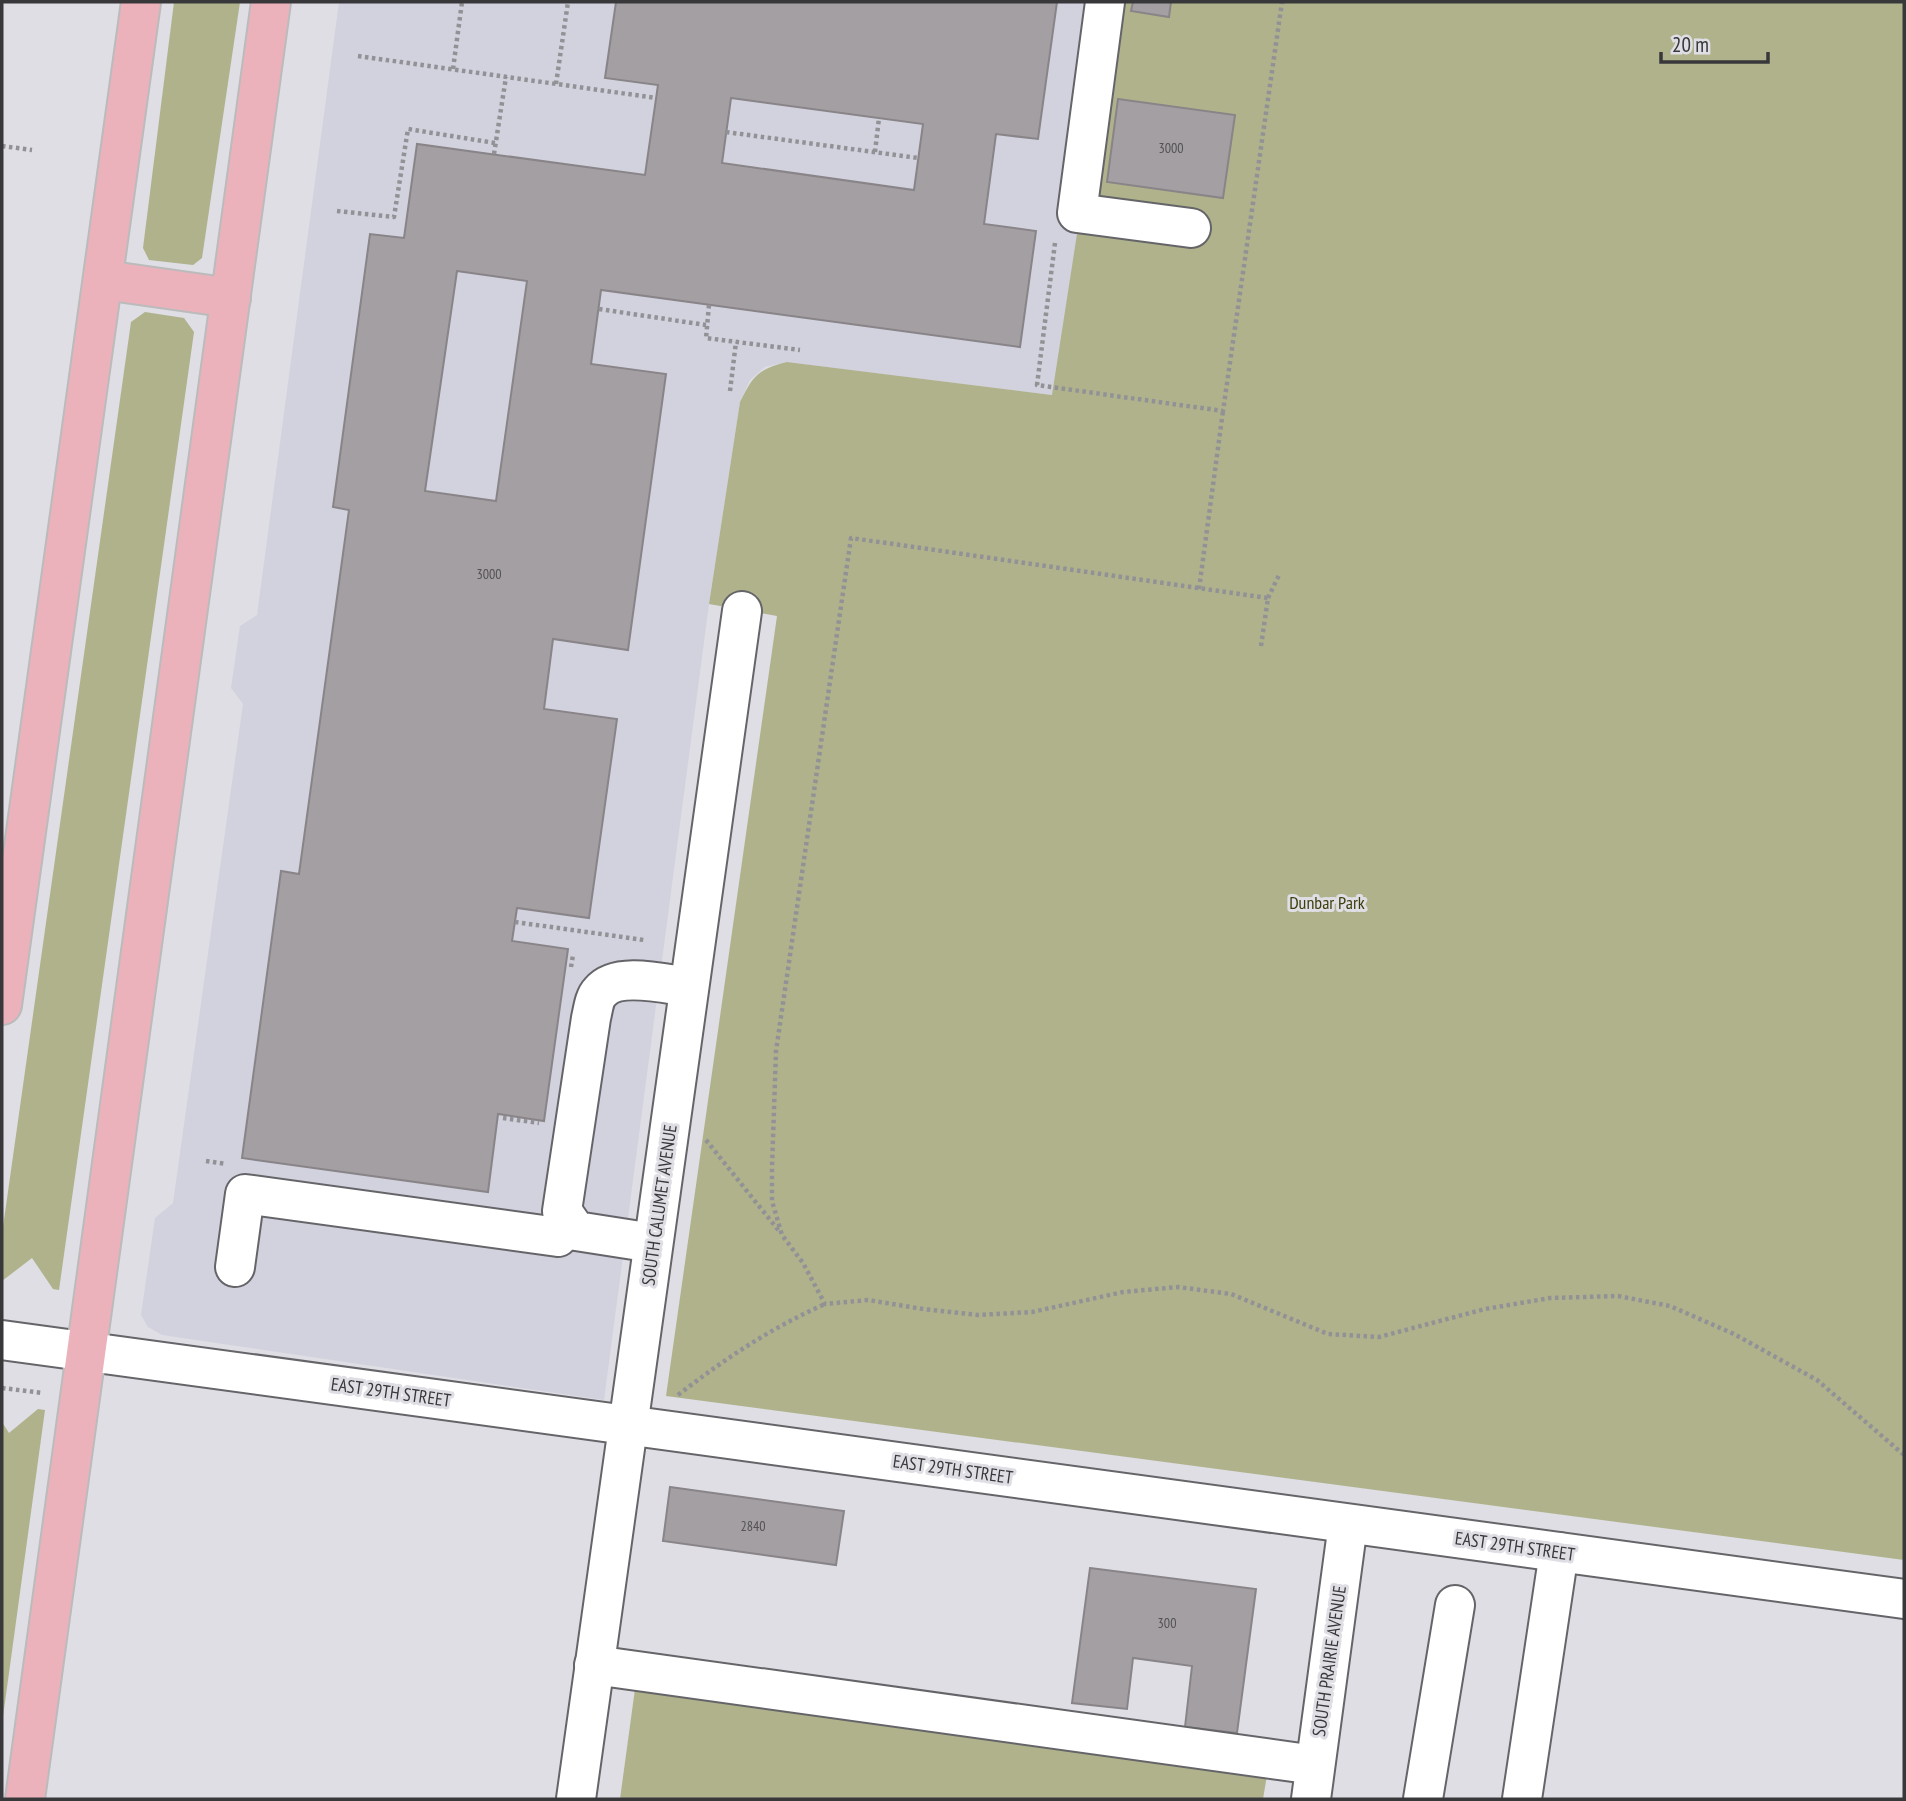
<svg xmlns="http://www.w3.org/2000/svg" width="1906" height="1801" viewBox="0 0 1906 1801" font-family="'PT Sans Narrow',sans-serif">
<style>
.built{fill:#d1d2de}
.green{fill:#b0b28c}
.building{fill:#a39fa2;stroke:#898488;stroke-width:2;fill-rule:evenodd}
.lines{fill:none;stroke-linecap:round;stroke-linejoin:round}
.minor-casing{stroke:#656569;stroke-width:42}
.major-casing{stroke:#bbbbbc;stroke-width:42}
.path{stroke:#929296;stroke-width:4.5;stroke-dasharray:3.5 3.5;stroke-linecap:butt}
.minor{stroke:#fff;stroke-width:38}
.major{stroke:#ecb2bc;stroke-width:38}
.labels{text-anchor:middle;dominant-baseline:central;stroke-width:6;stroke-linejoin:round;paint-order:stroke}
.number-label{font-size:14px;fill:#535254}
.park-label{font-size:18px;fill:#3d3e0b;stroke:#dedee4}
.street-label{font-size:18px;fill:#38383a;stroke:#dedee4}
</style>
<rect width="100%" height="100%" fill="#dedee4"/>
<polygon class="built" points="339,2 1113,2 1053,395 787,362 765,367 750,380 740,402 709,604 604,1400 162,1335 148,1327 141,1315 155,1218 173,1203 243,704 231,688 240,626 257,615"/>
<g class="green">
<polygon points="174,2 240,2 202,258 193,265 149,260 143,248"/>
<path d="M1113 2H1904V1560L666 1396 777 616 709 604 740 402C753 375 759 369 787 362L1052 395Z"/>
<polygon points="145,312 184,318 194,332 59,1290 53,1289 32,1258 2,1281 2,1234 131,322"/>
<polygon points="38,1409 45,1410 2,1724 2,1422 9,1433"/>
<polygon points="635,1689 1267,1775 1263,1799 620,1799"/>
</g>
<g class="building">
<path d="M616 2H1057L1038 139 996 134 984 224 1036 231 1020 347 601 290 591 364 666 374 628 650 553 639 544 709 617 719 589 918 517 908 512 941 568 949 544 1121 498 1114 488 1192 242 1158 281 871 299 874 349 510 333 507 370 234 404 238 417 144 645 175 658 85 605 78ZM731 98 923 124 914 190 722 163ZM457 271 527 281 496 501 425 491Z"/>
<polygon points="1133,2 1171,2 1169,17 1131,11"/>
<polygon points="1118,99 1235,115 1223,198 1107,182"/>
<polygon points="670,1487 844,1511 836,1565 663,1541"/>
<polygon points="1090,1568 1256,1589 1237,1733 1185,1727 1192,1666 1133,1658 1127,1709 1072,1703"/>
</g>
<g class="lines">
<defs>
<g id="minor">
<polyline points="1105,2 1077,213 1191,228"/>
<path d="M653 1243 576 1231 562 1211 591 1018C593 1010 594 998 600 992 617 971 665 984 689 987"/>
<polyline points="235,1267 245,1194 558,1237"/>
<polyline points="2,1340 1904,1599"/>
<polyline points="594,1665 1315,1765"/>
<polyline points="576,1799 742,611"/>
<polyline points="1311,1799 1348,1524"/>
<polyline points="1423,1799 1455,1605"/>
<polyline points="1522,1799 1559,1552"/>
</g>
<g id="major">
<polyline points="104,280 231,298"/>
<polyline points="2,1005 141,2"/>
<polyline points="25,1799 271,2"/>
</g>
</defs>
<use href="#minor" class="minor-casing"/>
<use href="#major" class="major-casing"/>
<g class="path">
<polyline points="358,56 656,98"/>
<polyline points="453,69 462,2"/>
<polyline points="556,84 568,2"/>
<polyline points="726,132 918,158"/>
<polyline points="2,146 32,150"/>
<polyline points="875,152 879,118"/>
<polyline points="494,154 506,77"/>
<polyline points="337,211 394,217 408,129 495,143"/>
<polyline points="1055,243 1037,385 1223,411 1282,2"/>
<polyline points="709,305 706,338 800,350"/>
<polyline points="599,309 706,325"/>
<polyline points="730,391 736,342"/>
<polyline points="1199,589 1223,411"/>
<polyline points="1268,598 1279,575"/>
<polyline points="1261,646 1268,598 851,538 776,1051 772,1168 772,1201 782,1235 803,1263 825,1304 868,1300 923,1309 978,1315 1032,1312 1123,1292 1178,1287 1231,1294 1328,1334 1379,1337 1485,1309 1550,1298 1618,1296 1670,1306 1734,1334 1817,1380 1904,1455"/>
<polyline points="515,922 644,940"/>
<polyline points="571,967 573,955"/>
<polyline points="503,1118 539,1123"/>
<polyline points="706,1140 779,1231"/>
<polyline points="206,1161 226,1164"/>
<polyline points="2,1388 43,1393"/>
<path d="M678 1395C726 1358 771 1328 825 1304"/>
</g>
<use href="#minor" class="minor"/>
<use href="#major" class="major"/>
</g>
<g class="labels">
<g class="number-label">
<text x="1171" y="148">3000</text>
<text x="489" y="574">3000</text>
<text x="753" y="1526">2840</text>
<text x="1167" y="1623">300</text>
</g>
<g class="park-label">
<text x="1327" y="902">Dunbar Park</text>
</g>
<g class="street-label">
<text transform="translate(659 1205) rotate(-82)">SOUTH CALUMET AVENUE</text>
<text transform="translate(391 1392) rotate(8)">EAST 29TH STREET</text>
<text transform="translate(953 1469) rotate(8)">EAST 29TH STREET</text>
<text transform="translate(1515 1546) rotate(8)">EAST 29TH STREET</text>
<text transform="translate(1329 1661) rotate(-82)">SOUTH PRAIRIE AVENUE</text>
</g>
</g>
<rect width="1906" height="1801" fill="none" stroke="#38383a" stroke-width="7"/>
<path d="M1661 52v10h107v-10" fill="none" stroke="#38383a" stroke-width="3.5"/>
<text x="1672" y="52" font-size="21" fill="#38383a" stroke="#dedee4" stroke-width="5" paint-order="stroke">20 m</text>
</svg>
